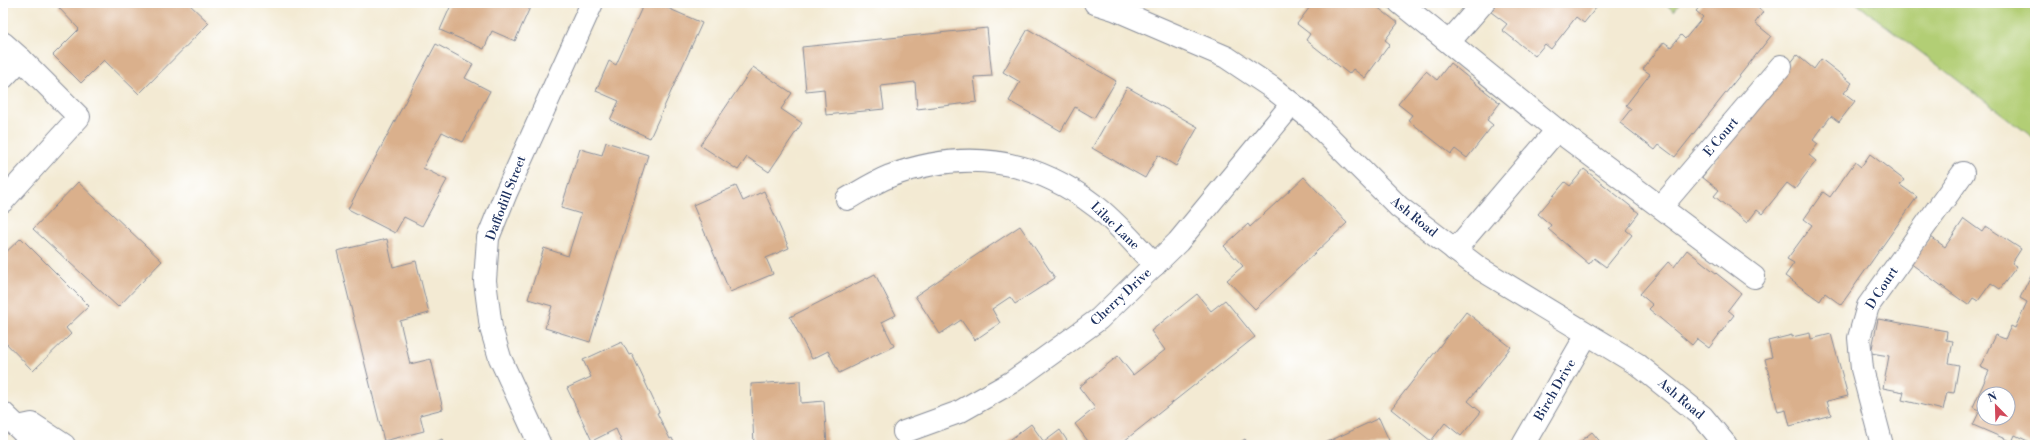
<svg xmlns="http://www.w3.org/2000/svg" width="2038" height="448" viewBox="0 0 2038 448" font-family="'Libre Bodoni',serif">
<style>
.green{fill:#b2ce74;stroke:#667e69}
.building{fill:#dab08c;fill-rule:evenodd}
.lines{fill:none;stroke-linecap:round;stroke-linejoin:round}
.minor-casing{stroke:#878c98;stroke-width:24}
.minor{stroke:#fff;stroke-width:22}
.labels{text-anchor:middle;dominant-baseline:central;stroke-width:3;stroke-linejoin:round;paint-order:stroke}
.street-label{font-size:13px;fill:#1b2f5e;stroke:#fff}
</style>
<rect width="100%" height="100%" fill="#fff"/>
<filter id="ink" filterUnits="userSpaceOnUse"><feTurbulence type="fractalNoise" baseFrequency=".025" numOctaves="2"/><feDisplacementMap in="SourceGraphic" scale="8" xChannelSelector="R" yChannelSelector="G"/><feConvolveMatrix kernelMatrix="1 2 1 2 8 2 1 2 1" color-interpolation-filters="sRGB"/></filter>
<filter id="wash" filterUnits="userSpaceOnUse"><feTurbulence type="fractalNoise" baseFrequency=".012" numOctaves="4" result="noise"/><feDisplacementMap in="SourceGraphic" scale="16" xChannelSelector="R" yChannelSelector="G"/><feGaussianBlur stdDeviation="0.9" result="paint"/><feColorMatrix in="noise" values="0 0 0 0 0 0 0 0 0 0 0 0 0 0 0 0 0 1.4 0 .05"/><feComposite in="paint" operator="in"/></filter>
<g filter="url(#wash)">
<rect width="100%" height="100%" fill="#f3ead3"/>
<g class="green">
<polygon points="1664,3 1680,3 1674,11"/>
<polygon points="1856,3 2035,3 2035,139"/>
</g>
<g id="blocks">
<g class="building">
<polygon points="62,3 188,3 209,23 139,94 104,60 81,83 53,55 79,29 58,7"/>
<polygon points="452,3 532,3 515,41 492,31 484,49 440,30"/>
<polygon points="644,3 656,3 702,23 650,138 610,120 619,101 596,91 609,61 616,65"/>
<polygon points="1313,3 1372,3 1398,23 1385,40 1390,44 1365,78 1353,69 1349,74 1306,40 1310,34 1297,24"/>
<polygon points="1497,3 1600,3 1584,23 1576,17 1551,49 1545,44 1535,56 1502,30 1507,24 1491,12"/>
<polygon points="1703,3 1751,3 1763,12 1755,23 1771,36 1675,157 1659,145 1655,150 1620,123 1631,109 1626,105 1650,74 1643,69 1664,42 1671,47 1681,35 1685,39 1703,17 1696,11"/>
<polygon points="987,28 992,76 974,77 977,102 917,109 915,82 881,86 884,109 826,115 824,89 806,91 802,47"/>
<polygon points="1028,29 1116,81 1094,118 1075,107 1061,131 1009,101 1020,82 1003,72"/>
<polygon points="436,44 473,64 465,78 490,91 463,142 442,132 423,168 447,180 422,226 404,217 395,233 348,209"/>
<polygon points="1797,55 1814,69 1821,59 1852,83 1844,93 1855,101 1839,122 1831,116 1813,140 1818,144 1809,155 1816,161 1795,189 1787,183 1762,214 1757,210 1747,223 1714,196 1719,190 1702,177"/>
<polygon points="1450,63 1500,103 1487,120 1493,125 1467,158 1455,149 1451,154 1408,120 1412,115 1398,104 1426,71 1437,80"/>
<polygon points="753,67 792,93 781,109 802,123 769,172 747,157 738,170 700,145"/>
<polygon points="1127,87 1198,127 1176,166 1158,155 1145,178 1092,148"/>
<polygon points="606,142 648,155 590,342 545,328 552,306 528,299 544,248 568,256 581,214 561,208 580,149 602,155"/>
<polygon points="1870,154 1904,180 1900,185 1917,197 1841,305 1825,293 1820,301 1785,276 1794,263 1787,259 1812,225 1804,219 1823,192 1830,197 1855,162 1861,167"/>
<polygon points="1584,169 1639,213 1626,230 1632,235 1606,267 1594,258 1589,264 1548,229 1551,225 1538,214 1565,182 1570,186"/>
<polygon points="1304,177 1347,223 1255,309 1227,280 1243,266 1224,246 1248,224 1250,227"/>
<polygon points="78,182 162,261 118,307 33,229"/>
<polygon points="736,186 743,201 764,191 789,248 766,258 773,274 730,292 693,205"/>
<polygon points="1964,219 1982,232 1986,226 2021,249 2012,263 2017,266 2000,289 1991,283 1978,301 1973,298 1968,305 1910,263 1931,237 1945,247"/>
<polygon points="1020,226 1055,278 1015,304 1010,297 992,309 1000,323 975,340 961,320 940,334 915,296"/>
<polygon points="21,238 89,306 66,328 71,334 33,371 3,340 3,255"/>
<polygon points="387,239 393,267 416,261 429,313 400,321 410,364 431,359 443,409 420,415 424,431 384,441 337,251"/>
<polygon points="1687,250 1741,293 1728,310 1734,315 1709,348 1697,339 1692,345 1649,309 1653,305 1640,294 1668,262 1674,267"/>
<path d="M2032 273 2035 275 2034 444 2015 435 2012 442 1973 425 1980 410 1973 407 1989 371 1980 367 1995 335 2005 339 2011 326 2015 328 2027 302 2020 298ZM1984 394H2008V418H1984Z"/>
<polygon points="875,274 896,315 882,322 894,346 839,373 828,351 812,359 790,317"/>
<polygon points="1197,294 1211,311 1225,300 1255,337 1119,445 1091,445 1075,424 1095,408 1079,387 1118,356 1133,375 1165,350 1151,331"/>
<polygon points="1466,312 1511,347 1468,401 1481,412 1461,436 1445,423 1431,441 1391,409"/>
<polygon points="1878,319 1947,331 1946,340 1953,341 1949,363 1959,365 1954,393 1947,392 1943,410 1902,400 1904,392 1883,388 1889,356 1871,353"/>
<polygon points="1810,333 1811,339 1831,334 1848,396 1827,401 1831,415 1790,426 1786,410 1778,412 1765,359 1772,357 1768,341 1792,335 1792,337"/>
<polygon points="622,342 629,355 632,354 659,412 657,413 670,439 672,438 675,445 623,445 616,429 592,441 567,388 591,377 583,360"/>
<polygon points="800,381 801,403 824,401 827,445 754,445 751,384"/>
<polygon points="1379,418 1391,445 1321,445"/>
<polygon points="1031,424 1044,442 1060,430 1070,445 1003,445"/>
<polygon points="1592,432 1603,445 1576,445"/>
<polygon points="442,439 445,445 430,445"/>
<polygon points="1245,439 1249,445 1236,445"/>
</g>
</g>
</g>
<g filter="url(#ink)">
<use href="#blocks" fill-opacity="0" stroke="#878c98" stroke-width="1"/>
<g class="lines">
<defs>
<g id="minor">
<polyline points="1095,3 1114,9 1226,57 1271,87 1310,118 1399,207 1479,268 1637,364 1702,416 1726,445"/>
<polyline points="1400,3 1557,130 1754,277"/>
<polyline points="1449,42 1483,3"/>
<polyline points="3,43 21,59 3,78"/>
<path d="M847 199C861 191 875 182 890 176 963 149 1031 157 1094 205 1114 219 1137 247 1155 265"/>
<polyline points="3,201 79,117 21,59"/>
<polyline points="1661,207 1781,66"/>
<polyline points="1455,250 1557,130"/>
<polyline points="3,413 28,437"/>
<polyline points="18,427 32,424 64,445"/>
<polyline points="904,432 959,412 1012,382 1099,319 1178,242 1292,104"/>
<polyline points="540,445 500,358 491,328 485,281 488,238 506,193 592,3"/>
<polyline points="1523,445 1587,334"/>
<polyline points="1882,445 1862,369 1859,338 1868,306 1963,173"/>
</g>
</defs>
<use href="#minor" class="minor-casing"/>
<use href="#minor" class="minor"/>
</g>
</g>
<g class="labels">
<g class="street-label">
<text transform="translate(1721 137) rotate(-50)">E Court</text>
<text transform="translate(506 198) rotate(-69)">Daffodill Street</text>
<text transform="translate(1414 217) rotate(39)">Ash Road</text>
<text transform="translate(1115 226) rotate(44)">Lilac Lane</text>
<text transform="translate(1882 288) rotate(-57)">D Court</text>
<text transform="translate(1121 297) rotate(-43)">Cherry Drive</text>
<text transform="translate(1555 390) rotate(-60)">Birch Drive</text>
<text transform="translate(1681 399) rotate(40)">Ash Road</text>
</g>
</g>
<rect width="2038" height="448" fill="none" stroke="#fff" stroke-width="16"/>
<g transform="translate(1996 406) rotate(337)"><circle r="19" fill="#ffffff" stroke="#a4acbf"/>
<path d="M0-3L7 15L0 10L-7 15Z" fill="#d1495b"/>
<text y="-6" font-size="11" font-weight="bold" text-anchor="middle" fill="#1b2f5e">N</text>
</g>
</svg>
